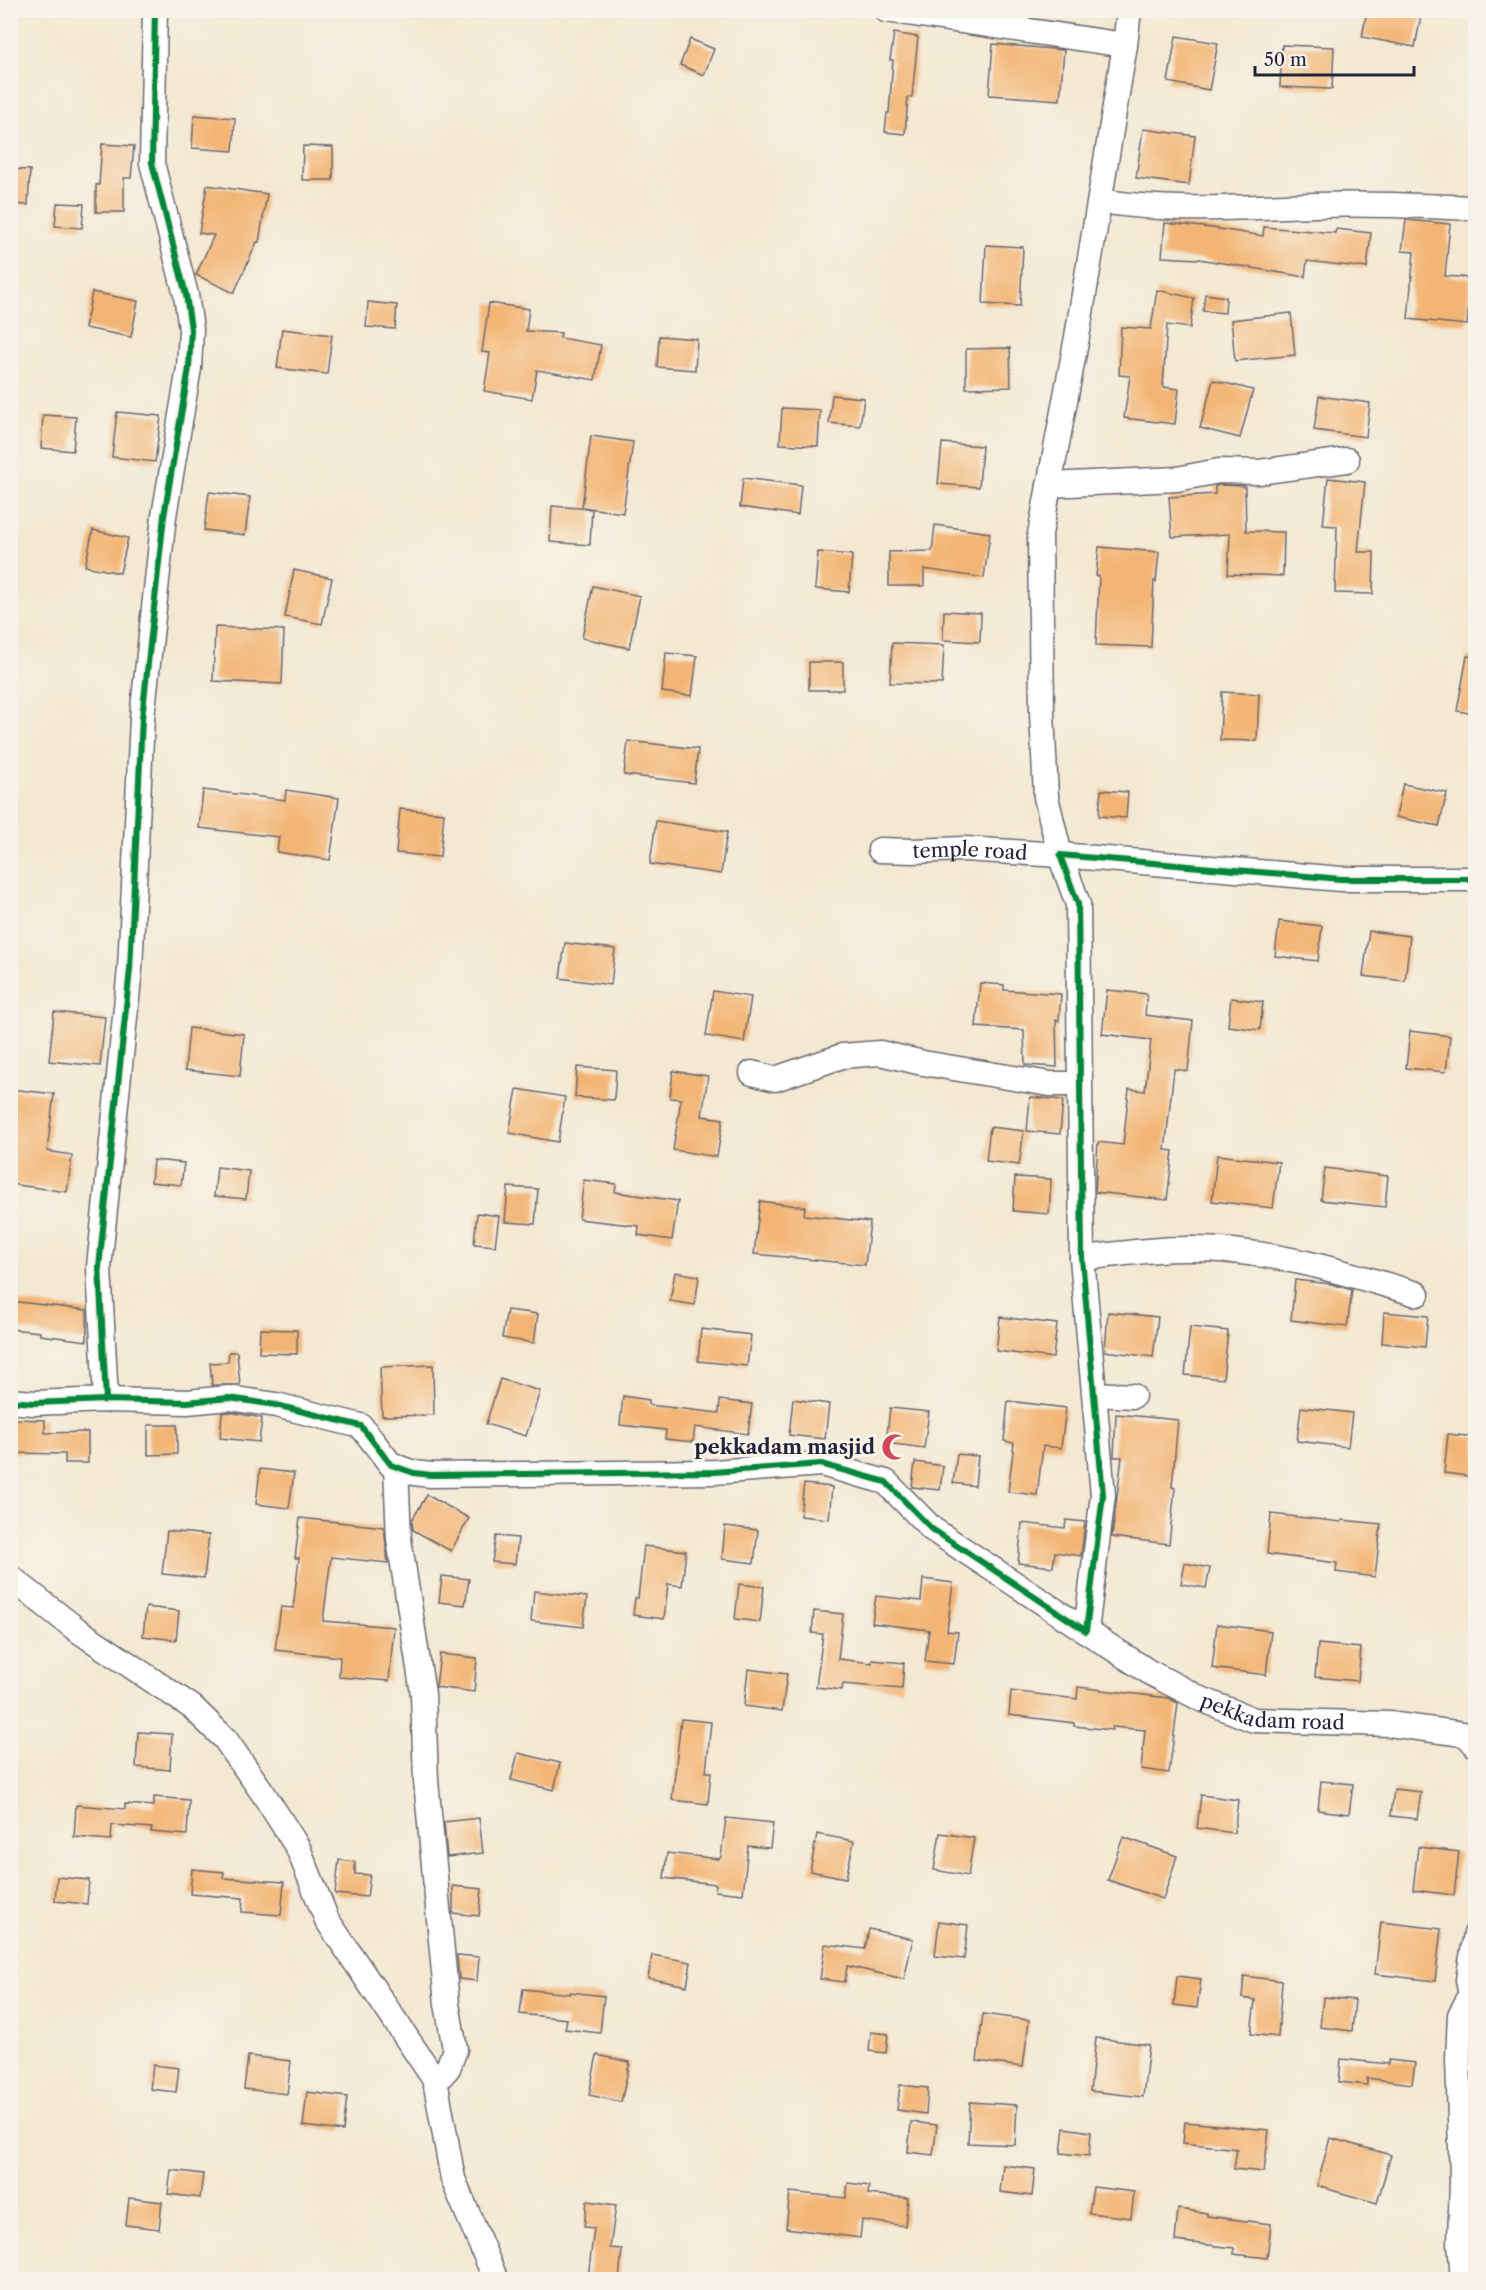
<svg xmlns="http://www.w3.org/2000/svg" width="1486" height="2290" viewBox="0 0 1486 2290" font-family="'Libre Caslon Text',serif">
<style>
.building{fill:#f3b574}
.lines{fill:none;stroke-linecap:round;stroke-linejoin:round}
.street-casing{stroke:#6b6770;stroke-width:27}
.street{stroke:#fff;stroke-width:24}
.cycleway-casing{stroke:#f7f3e8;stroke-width:10}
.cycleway{stroke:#00873e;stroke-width:6}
.labels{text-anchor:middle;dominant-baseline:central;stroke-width:6;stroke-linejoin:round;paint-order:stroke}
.street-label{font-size:20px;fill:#22223b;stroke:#f7f3e8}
.poi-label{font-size:20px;font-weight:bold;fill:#22223b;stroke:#f7f3e8;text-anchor:end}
</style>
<rect width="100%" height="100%" fill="#f7f3e8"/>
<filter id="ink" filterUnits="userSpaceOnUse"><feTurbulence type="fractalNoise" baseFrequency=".0167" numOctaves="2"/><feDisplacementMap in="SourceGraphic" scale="12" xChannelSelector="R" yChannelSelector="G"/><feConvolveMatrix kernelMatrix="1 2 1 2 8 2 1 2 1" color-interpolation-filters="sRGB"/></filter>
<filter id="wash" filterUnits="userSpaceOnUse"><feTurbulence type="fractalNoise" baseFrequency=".008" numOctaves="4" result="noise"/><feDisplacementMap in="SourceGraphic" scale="24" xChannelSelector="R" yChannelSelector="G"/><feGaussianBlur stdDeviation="1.35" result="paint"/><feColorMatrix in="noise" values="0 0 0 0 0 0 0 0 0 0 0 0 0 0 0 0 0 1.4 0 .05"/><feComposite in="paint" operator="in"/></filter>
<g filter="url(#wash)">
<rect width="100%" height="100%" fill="#f3e8d2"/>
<g id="blocks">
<g class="building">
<polygon points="1367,10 1422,10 1415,47 1362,37"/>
<polygon points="894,33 918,37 912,97 908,97 905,134 885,132 887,113 889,113 893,60 890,60"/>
<polygon points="1176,36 1218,43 1209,90 1168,82"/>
<polygon points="690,39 714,49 704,75 680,65"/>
<polygon points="993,44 1064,50 1060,100 989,95"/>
<polygon points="1282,45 1334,47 1332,89 1280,87"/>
<polygon points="194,115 235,118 233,151 192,148"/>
<polygon points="1143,129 1195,136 1189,185 1136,178"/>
<polygon points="102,144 134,146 131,178 124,178 124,212 96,212 96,185 99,185"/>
<polygon points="303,146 333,147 333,180 302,180"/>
<polygon points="10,169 30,170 28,205 10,204"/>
<polygon points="207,185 267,194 259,242 257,242 234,293 196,275 214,235 199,233"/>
<polygon points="57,203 84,204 82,228 55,226"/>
<polygon points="1406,220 1450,224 1445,276 1471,278 1467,325 1408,319 1414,252 1402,251"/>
<polygon points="1165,223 1213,228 1263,236 1264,227 1335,233 1336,229 1371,233 1367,268 1307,261 1305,277 1199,259 1162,257"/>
<polygon points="986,245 1023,247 1020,306 983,304"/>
<polygon points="1157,290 1194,298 1190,328 1167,325 1163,387 1179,389 1175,424 1124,418 1130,376 1119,375 1121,327 1151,329"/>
<polygon points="92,292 138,301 131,337 85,328"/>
<polygon points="1205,294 1226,297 1225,313 1203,311"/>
<polygon points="368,302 397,305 395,329 366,327"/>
<polygon points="489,303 529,309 526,331 561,333 560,338 601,345 595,380 537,370 532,399 484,391 490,353 482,352"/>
<polygon points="1291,313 1295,355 1235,361 1231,320"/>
<polygon points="282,329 332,335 327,374 277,368"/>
<polygon points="659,336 697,339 695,370 657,367"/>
<polygon points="1010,348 1011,387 966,388 966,349"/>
<polygon points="1213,380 1253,390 1240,438 1200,428"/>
<polygon points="832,395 864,398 860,426 829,423"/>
<polygon points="1319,396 1370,403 1366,437 1314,430"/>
<polygon points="782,408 820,410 818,446 780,444"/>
<polygon points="117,412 161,416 155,462 112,457"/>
<polygon points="43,415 76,417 73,451 41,448"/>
<polygon points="591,436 633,442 623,513 582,507"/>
<polygon points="942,443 982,446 979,487 938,484"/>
<polygon points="743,478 801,485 798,515 740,507"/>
<polygon points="1328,478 1365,482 1358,552 1374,552 1373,594 1335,593 1337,526 1323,525"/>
<polygon points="1220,485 1245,486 1246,531 1284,532 1283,576 1228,574 1230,534 1172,537 1169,497 1215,494 1215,486"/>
<polygon points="209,492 250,497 245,535 204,530"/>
<polygon points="552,506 592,509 590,545 550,542"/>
<polygon points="935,525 990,533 984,578 924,569 924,586 889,586 889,552 932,551"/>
<polygon points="93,530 128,538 120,573 85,566"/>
<polygon points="1099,547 1159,552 1156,582 1154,581 1151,647 1096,645 1099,576 1096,576"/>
<polygon points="818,552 852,555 849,592 815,589"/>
<polygon points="294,570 332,578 322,624 285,617"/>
<polygon points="593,586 640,596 629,648 582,638"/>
<polygon points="944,611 981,613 980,642 943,640"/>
<polygon points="215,627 284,630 282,684 213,681"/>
<polygon points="892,643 944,645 942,684 890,683"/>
<polygon points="666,653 697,656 692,696 662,692"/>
<polygon points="1467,656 1476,657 1476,714 1457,711"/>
<rect x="809" y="662" width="34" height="28"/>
<polygon points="1222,692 1259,694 1257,741 1220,740"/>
<polygon points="628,741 698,749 694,783 624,775"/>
<polygon points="1403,784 1447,793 1439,826 1396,817"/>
<polygon points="203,790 285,800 286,790 339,798 330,860 277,852 279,837 199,828"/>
<polygon points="1101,790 1128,792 1126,818 1099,816"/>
<polygon points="400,809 444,813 440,857 396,853"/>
<polygon points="656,821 727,832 721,874 650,864"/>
<polygon points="1279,921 1322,926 1318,961 1275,956"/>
<polygon points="1369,931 1410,936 1405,981 1363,976"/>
<polygon points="565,943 615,949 611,985 560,978"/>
<polygon points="980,983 1004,985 1004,990 1061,994 1059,1021 1056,1020 1057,1067 1025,1065 1024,1030 976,1027"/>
<polygon points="1107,990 1147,994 1145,1015 1193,1021 1188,1071 1174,1069 1165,1150 1173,1151 1167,1200 1095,1192 1098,1142 1123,1145 1129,1089 1145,1091 1151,1040 1102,1034"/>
<polygon points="713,991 751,997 744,1042 706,1036"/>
<polygon points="1231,998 1263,1002 1260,1030 1228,1026"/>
<polygon points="54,1012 105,1017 100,1066 49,1061"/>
<polygon points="189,1028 244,1034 240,1076 185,1070"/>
<polygon points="1410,1031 1450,1036 1446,1072 1406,1068"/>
<polygon points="577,1067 616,1070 614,1100 575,1097"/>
<polygon points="673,1071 708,1076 702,1116 723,1119 717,1157 673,1150 681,1099 670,1098"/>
<polygon points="10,1089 54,1094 47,1151 72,1155 67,1192 10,1184"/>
<polygon points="517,1089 565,1097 558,1142 509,1133"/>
<polygon points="1030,1097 1063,1100 1060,1134 1027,1131"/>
<polygon points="990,1127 1024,1131 1019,1165 986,1161"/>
<polygon points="1217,1155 1279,1162 1273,1208 1212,1201"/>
<polygon points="153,1160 184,1163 181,1185 151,1182"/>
<polygon points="217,1167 249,1171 246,1199 214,1196"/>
<polygon points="1325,1168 1388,1176 1385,1207 1321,1200"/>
<polygon points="1015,1177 1051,1179 1049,1214 1013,1211"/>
<polygon points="584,1180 616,1184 615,1192 678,1201 672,1240 638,1235 639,1226 579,1219"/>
<polygon points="508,1187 538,1189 535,1224 505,1222"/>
<polygon points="760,1201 805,1207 804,1215 870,1222 865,1265 754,1254"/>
<polygon points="477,1213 499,1216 495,1246 474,1244"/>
<polygon points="675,1272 699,1276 695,1305 670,1301"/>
<polygon points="1295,1280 1331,1284 1352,1290 1347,1327 1291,1320"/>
<polygon points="10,1301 87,1310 87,1341 40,1335 40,1332 10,1329"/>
<polygon points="507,1310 538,1314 534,1343 502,1338"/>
<polygon points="1108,1312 1158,1317 1153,1357 1105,1351"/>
<polygon points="1384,1312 1428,1316 1425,1347 1382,1343"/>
<polygon points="1000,1317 1057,1324 1053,1358 996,1351"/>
<polygon points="1190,1327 1228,1331 1223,1379 1185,1375"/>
<polygon points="260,1329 297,1330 297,1354 259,1353"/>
<polygon points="701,1329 751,1335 747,1366 698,1361"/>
<polygon points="229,1352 237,1352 240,1385 212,1385 210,1363 228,1362"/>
<polygon points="433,1365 434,1415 382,1416 380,1367"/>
<polygon points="500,1379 540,1391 526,1436 486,1424"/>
<polygon points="623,1396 649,1400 649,1405 719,1413 720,1400 752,1404 748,1434 695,1427 693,1442 665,1439 666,1430 620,1425"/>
<polygon points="793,1399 829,1404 825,1439 789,1435"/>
<polygon points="1008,1401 1066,1408 1061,1448 1043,1446 1037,1495 1008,1492 1014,1443 1004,1441"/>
<polygon points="1301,1407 1352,1413 1348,1447 1297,1441"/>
<polygon points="890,1408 929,1412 924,1448 886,1443"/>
<polygon points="229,1412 262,1418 259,1442 220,1438 222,1413"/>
<polygon points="1116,1414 1178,1420 1172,1487 1175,1488 1169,1544 1112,1537 1122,1457 1114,1457"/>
<polygon points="11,1419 45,1420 45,1433 88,1432 88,1463 65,1463 65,1454 10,1453"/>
<polygon points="148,1425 177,1425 177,1454 148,1455"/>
<polygon points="1448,1434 1476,1437 1476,1477 1444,1473"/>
<polygon points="957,1454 978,1456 975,1486 953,1483"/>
<polygon points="915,1462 943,1466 940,1490 912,1487"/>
<polygon points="260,1469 294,1473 289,1508 256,1504"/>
<polygon points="804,1484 832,1487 829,1519 800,1516"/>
<polygon points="427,1495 469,1518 451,1551 413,1530 412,1520"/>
<polygon points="1271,1514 1341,1522 1342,1520 1381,1524 1375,1577 1336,1572 1337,1563 1267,1554"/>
<polygon points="300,1518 384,1527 388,1563 331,1557 323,1621 394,1627 389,1681 339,1677 340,1657 275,1650 281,1607 293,1608 299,1558 295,1558"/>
<polygon points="1066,1520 1085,1522 1081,1556 1055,1552 1053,1567 1018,1563 1022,1523 1065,1528"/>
<polygon points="725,1526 758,1530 754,1563 722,1559"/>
<polygon points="167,1531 209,1535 204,1578 162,1574"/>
<polygon points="496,1536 518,1538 515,1564 492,1562"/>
<polygon points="644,1546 686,1551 682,1586 668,1584 664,1619 633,1615 635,1598 638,1598"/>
<polygon points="1185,1563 1210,1568 1206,1588 1181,1584"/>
<polygon points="442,1576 469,1579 465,1605 439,1602"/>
<polygon points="923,1579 953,1583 947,1631 958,1632 954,1664 925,1661 929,1630 872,1623 876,1596 921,1601"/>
<polygon points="739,1584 764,1587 760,1622 735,1619"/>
<polygon points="534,1591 587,1597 583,1627 531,1621"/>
<polygon points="146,1607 179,1611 176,1640 143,1636"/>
<polygon points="814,1611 843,1614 838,1659 872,1663 872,1660 904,1663 902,1689 843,1684 842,1690 816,1687 823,1634 812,1633"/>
<polygon points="1217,1624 1271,1631 1266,1675 1212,1668"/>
<polygon points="1318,1644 1361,1648 1358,1681 1315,1677"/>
<polygon points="440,1654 477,1658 474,1692 436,1687"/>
<polygon points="748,1669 787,1674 782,1711 744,1706"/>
<polygon points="1078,1687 1168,1698 1178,1703 1169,1773 1141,1769 1145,1730 1112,1727 1112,1730 1074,1726 1074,1723 1009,1715 1011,1691 1077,1699"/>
<polygon points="681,1719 711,1722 706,1772 711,1772 708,1804 672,1800"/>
<polygon points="138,1732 172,1734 170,1770 136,1767"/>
<polygon points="518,1753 560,1763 554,1790 511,1780"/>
<polygon points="1321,1781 1353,1784 1349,1814 1318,1810"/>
<polygon points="1394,1789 1421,1792 1417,1819 1391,1816"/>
<polygon points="1201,1795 1238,1800 1234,1833 1197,1828"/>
<polygon points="154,1797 189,1800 187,1835 151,1832 152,1828 112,1825 111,1840 74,1837 76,1805 125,1809 125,1804 154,1806"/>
<polygon points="479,1818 483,1853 447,1857 444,1822"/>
<polygon points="726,1818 773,1823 770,1848 748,1846 743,1894 715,1891 716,1884 664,1878 667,1853 719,1859 721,1857"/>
<polygon points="940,1833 974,1838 968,1876 934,1870"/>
<polygon points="817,1834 854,1841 846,1878 810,1871"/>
<polygon points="1123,1837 1177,1856 1163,1899 1108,1880"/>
<polygon points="1418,1847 1459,1852 1454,1895 1413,1890"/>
<polygon points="339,1860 355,1862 355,1874 370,1875 367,1897 335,1894"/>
<polygon points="192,1869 224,1872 223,1878 284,1882 281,1915 242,1912 243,1898 190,1894"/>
<polygon points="57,1877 89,1880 87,1904 55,1901"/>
<polygon points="453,1886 482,1889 479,1916 453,1913"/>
<polygon points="939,1921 968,1925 964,1959 935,1956"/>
<polygon points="1381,1922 1441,1929 1435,1981 1375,1974"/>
<polygon points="869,1929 913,1939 904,1979 847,1966 845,1982 820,1979 825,1944 865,1949"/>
<polygon points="457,1955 479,1957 477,1981 459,1979"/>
<polygon points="652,1955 691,1962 687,1986 648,1978"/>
<polygon points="1177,1976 1201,1979 1197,2008 1174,2005"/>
<polygon points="1244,1976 1282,1981 1278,2037 1251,2034 1255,2000 1242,1998"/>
<polygon points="523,1989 570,1994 570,1992 604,1996 600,2033 565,2029 567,2019 520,2014"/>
<polygon points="1323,1997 1355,2000 1352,2031 1320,2027"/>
<polygon points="983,2014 1029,2020 1023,2067 977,2061"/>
<polygon points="871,2032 888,2034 886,2053 869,2051"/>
<polygon points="1096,2038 1149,2045 1143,2097 1090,2091"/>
<polygon points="597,2055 630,2062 621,2102 589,2095"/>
<polygon points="248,2056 291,2061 287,2094 244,2089"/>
<polygon points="1341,2059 1388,2064 1389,2060 1415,2063 1412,2084 1367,2078 1367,2085 1339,2082"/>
<polygon points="153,2065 179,2068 176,2092 150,2089"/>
<polygon points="900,2085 928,2088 926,2114 897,2110"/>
<polygon points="307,2092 347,2097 343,2131 303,2126"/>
<polygon points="970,2102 1017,2105 1015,2145 968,2143"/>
<polygon points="911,2122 937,2125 933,2155 908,2152"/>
<polygon points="1185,2122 1269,2130 1264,2172 1234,2169 1237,2149 1183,2143"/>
<polygon points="1064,2128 1091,2132 1089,2156 1061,2153"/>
<polygon points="1330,2138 1391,2155 1377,2203 1317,2186"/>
<polygon points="1003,2165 1035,2169 1032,2196 1000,2192"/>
<polygon points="171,2170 203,2174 200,2198 168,2194"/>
<polygon points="848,2183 869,2186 868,2194 908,2198 905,2226 862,2220 860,2238 786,2228 790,2192 846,2198"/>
<polygon points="1093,2187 1134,2192 1131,2218 1089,2213"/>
<polygon points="129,2198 162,2202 159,2229 126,2225"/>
<polygon points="587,2201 616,2205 610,2248 622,2249 619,2280 588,2278 594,2228 584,2227"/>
<polygon points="1178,2209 1207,2213 1207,2216 1271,2224 1267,2258 1234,2254 1234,2248 1175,2241"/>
</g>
</g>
</g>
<g filter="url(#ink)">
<use href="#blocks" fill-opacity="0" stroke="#6b6770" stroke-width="1.5"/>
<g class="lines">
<defs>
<g id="street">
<polyline points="886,10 1125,45"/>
<path d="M1100 201C1177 213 1239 207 1315 205 1369 203 1422 206 1476 208"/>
<polyline points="1049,485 1177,479 1219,471 1259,472 1347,460"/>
<path id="s1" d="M880 850 913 851 964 849 1060 855 1046 797 1042 713 1040 534 1077 337 1125 45 1129 10"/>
<polyline points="752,1073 775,1079 842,1056 880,1053 923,1063 1050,1084 1079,1084"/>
<path d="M1082 1258C1115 1255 1149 1249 1183 1249 1263 1247 1341 1271 1417 1294"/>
<polyline points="1095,1394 1133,1396"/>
<polyline points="106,1400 99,1267 130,969 142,718 164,516 189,368 191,329 186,295 152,163 155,10"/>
<polyline points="10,1401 34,1403 106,1400 187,1402 229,1398 276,1405 361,1426 391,1465 414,1473 431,1475 714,1472 821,1464 886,1482 932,1529 1086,1631 1103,1495 1082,1258 1078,904 1060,855 1341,879 1476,879"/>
<polyline points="396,1466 399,1539 423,1694 426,1781 447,2004 455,2049 448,2068 435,2082"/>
<polyline points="10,1577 76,1629 192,1707 225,1739 263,1793 298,1848 327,1920 435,2080 453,2179 496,2280"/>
<path id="s2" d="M1086 1631 1149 1672 1201 1699 1254 1720 1389 1724 1463 1734 1470 1738 1476 1746"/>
<polyline points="1476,1934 1468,1980 1471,1995 1476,1998"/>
<polyline points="1463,2280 1460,2242 1462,2180 1458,2059 1460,2015 1471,1995"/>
</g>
</defs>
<use href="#street" class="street-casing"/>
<use href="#street" class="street"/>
<defs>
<g id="cycleway">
<polyline points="106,1400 99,1267 130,969 142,718 164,516 189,368 191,329 186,295 152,163 155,10"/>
<polyline points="10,1401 34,1403 106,1400 187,1402 229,1398 276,1405 361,1426 391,1465 414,1473 431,1475 714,1472 821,1464 886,1482 932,1529 1086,1631 1103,1495 1082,1258 1078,904 1060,855 1341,879 1476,879"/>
</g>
</defs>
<use href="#cycleway" class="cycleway-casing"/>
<use href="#cycleway" class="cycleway"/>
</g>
</g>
<defs>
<symbol id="mosque-bare" viewBox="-9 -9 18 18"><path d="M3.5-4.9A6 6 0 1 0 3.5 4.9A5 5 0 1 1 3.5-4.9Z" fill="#d1495b" stroke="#f7f3e8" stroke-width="2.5" paint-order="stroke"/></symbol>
</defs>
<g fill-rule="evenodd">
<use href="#mosque-bare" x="876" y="1428" width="38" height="38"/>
</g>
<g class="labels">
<g class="street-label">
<text stroke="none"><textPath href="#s1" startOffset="90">temple road</textPath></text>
<text stroke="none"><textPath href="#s2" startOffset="208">pekkadam road</textPath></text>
</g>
<g class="poi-label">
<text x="875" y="1447">pekkadam masjid</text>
</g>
</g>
<rect width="1486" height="2290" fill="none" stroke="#f7f3e8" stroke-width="36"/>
<path d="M1255 66v9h159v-9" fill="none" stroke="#22223b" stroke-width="3"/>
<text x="1264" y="66" font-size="18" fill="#22223b" stroke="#f7f3e8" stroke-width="4.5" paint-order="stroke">50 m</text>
</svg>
